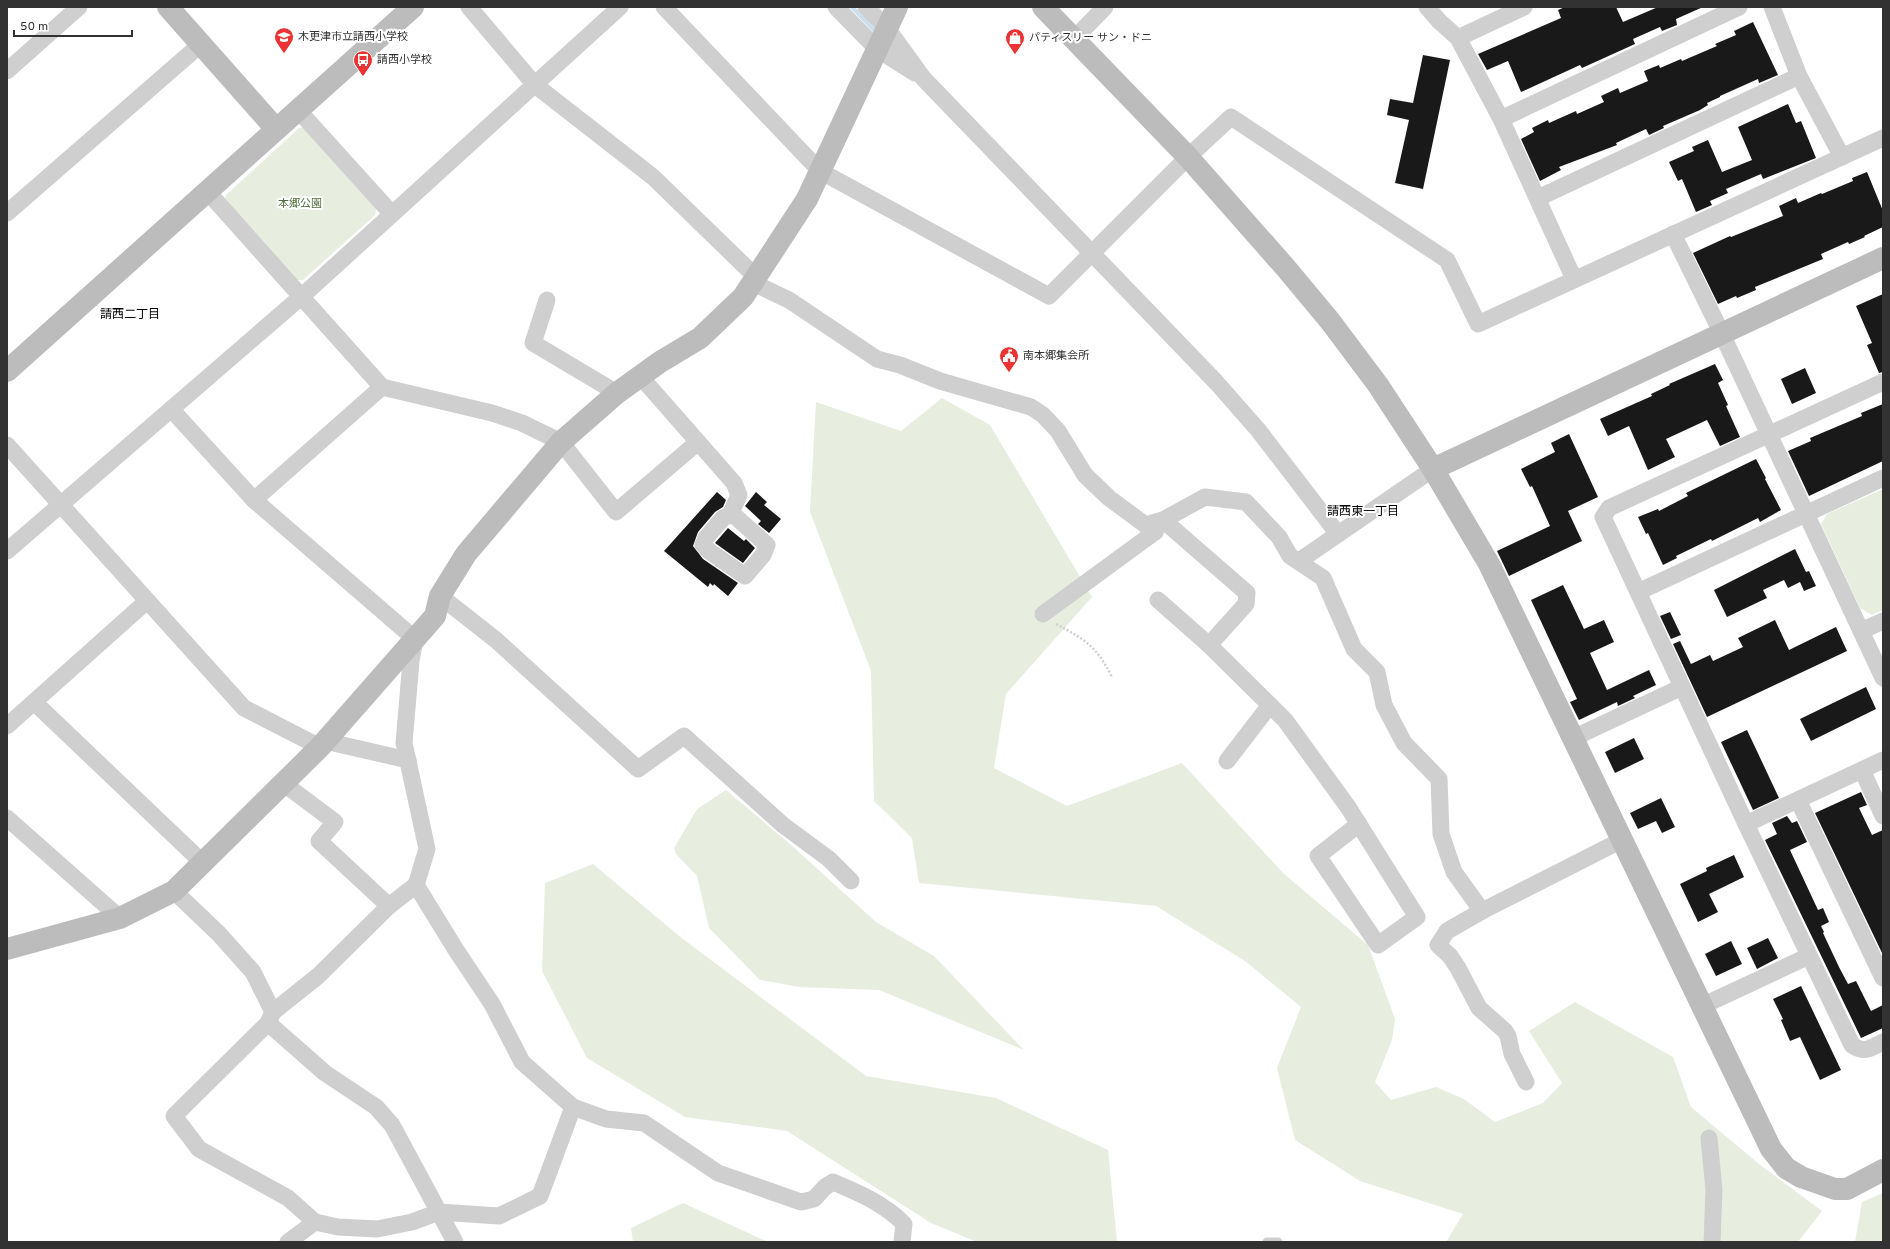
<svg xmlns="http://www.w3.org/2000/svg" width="1890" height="1249" viewBox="0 0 1890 1249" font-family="Overpass,'Noto Sans JP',sans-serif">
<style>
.green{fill:#e7eee0}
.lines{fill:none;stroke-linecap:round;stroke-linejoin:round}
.stream{stroke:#ccdfee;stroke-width:4.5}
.building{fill:#191919}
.path{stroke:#cfcfcf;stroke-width:2.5;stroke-dasharray:2 2;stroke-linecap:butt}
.lane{stroke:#cfcfcf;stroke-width:9}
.street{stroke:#cfcfcf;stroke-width:17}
.secondary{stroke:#bcbcbc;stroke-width:22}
.labels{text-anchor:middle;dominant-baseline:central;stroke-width:4;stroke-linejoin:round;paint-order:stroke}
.poi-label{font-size:11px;fill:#323232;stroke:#fff;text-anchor:start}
.park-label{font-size:11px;fill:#516f3d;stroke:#fff}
.neighbourhood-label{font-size:12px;fill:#000;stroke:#fff}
</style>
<rect width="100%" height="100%" fill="#fff"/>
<g class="green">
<polygon points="305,127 377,205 375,215 303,280 294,280 224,203 226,195 299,128"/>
<polygon points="942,398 990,425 1092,597 1006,694 994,768 1067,806 1182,763 1283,873 1368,945 1395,1019 1392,1040 1375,1082 1391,1100 1436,1087 1464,1099 1495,1122 1543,1103 1562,1083 1529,1031 1575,1002 1673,1057 1691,1107 1759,1164 1822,1211 1798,1242 1446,1242 1463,1214 1360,1181 1295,1140 1277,1068 1301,1007 1245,961 1156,906 919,883 912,838 874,801 871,671 810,512 816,402 901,431"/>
<polygon points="1883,489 1883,610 1872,615 1860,608 1821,524 1827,514"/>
<polygon points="726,790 790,844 876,922 934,956 1024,1050 879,990 799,987 760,980 709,928 697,876 676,854 674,848 697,809"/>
<polygon points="593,864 683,939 866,1076 996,1098 1108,1150 1117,1242 977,1242 931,1223 787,1131 685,1117 587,1058 542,971 545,883"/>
<polygon points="1883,1193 1883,1242 1855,1242 1862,1202"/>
<polygon points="683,1203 768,1242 633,1242 631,1228"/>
</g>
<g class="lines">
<polyline class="stream" points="852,7 875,31"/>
</g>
<g class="building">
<polygon points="1565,7 1616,7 1623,22 1658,7 1703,7 1676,19 1677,25 1662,31 1660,27 1633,39 1635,44 1582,68 1580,65 1521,92 1508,61 1487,70 1478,54 1561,18 1558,10"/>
<polygon points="1753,22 1778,75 1759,83 1758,79 1720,96 1720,97 1707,103 1708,105 1700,110 1663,126 1664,128 1649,135 1646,129 1616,143 1617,145 1559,167 1561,170 1540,181 1521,139 1534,132 1532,128 1548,120 1549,123 1576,111 1577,114 1604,102 1601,96 1618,88 1620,93 1648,81 1644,71 1659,65 1660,68 1681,59 1682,61 1717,46 1715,44 1736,35 1734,31"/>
<polygon points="1423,55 1450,60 1423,189 1395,183 1409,120 1387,115 1390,99 1413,103"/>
<polygon points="1788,104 1796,123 1801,121 1816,158 1763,179 1761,174 1726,189 1728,193 1710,201 1712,205 1696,212 1682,179 1678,181 1669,162 1694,151 1692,147 1708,140 1722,172 1752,160 1738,127"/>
<polygon points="1867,172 1883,211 1883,227 1864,236 1865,237 1849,244 1848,242 1821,254 1823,259 1755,287 1756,290 1737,298 1736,296 1718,304 1693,253 1730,236 1731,237 1783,216 1779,206 1796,198 1798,203 1821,193 1822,194 1853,181 1852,178"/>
<polygon points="1883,294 1883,372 1879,373 1867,345 1872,343 1856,306"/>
<polygon points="1715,364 1723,380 1718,383 1728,405 1726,406 1740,437 1720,446 1707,420 1666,439 1675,457 1648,470 1629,426 1608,436 1600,419 1652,396 1651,394 1670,385 1669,384"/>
<polygon points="1805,368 1816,393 1792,404 1781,379"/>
<polygon points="1883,404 1883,461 1809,496 1788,451 1811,441 1810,438 1862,416 1861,413"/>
<polygon points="1569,434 1598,497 1568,511 1582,541 1509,576 1497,551 1550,526 1532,486 1530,487 1521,469 1555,452 1551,443"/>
<polygon points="1756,459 1766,478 1765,479 1781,510 1760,522 1758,518 1712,541 1711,539 1676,556 1677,558 1663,565 1648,533 1646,534 1638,517 1658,509 1659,511 1688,496 1686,493"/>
<polygon points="717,492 726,500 723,507 715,512 698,532 693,546 703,559 738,583 728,596 714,584 713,586 710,583 708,587 664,551"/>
<polygon points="756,492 767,502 764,505 781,519 769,533 758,524 761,521 745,506"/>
<polygon points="728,528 744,541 746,539 755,548 743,563 715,543"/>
<polygon points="1795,549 1806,572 1809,571 1816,586 1804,591 1800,582 1788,588 1784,580 1763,590 1767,598 1727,617 1714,590"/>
<polygon points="1563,585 1584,629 1604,620 1614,642 1590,653 1607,690 1649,670 1656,685 1633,696 1635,698 1618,706 1617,702 1579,720 1570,702 1577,699 1531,600"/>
<polygon points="1670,612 1681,635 1671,639 1660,616"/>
<polygon points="1775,620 1789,650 1836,627 1847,651 1707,717 1673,644 1680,641 1691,664 1710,655 1713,661 1743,647 1738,638"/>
<polygon points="1866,687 1876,709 1811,741 1800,719"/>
<polygon points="1747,730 1779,798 1753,810 1721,742"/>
<polygon points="1634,738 1644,759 1615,773 1605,752"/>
<polygon points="1861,792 1867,805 1859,808 1872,835 1883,830 1883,955 1815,813"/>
<polygon points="1661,798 1675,827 1662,833 1656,821 1638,829 1630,813"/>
<polygon points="1787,816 1792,823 1797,821 1807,842 1790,850 1818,910 1823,908 1829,922 1821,926 1824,932 1823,933 1839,967 1848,984 1856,981 1871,1011 1883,1005 1883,1028 1861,1038 1765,840 1777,834 1772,823"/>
<polygon points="1734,855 1744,877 1709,894 1718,912 1698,922 1680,884 1707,871 1706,868"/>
<polygon points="1768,938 1778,958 1757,969 1747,948"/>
<polygon points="1731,941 1742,964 1716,976 1705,954"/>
<polygon points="1801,986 1841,1070 1820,1080 1800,1037 1790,1041 1781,1020 1783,1019 1773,999"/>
</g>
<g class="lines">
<path class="path" d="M1056 624C1086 640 1096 646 1112 677"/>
<polyline class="lane" points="1267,1242 1278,1242"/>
<g class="street">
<polyline points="469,7 535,85 653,177 756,277"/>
<polyline points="664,7 820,171 1049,296 1188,157 1231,117 1447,260 1478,324 1883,138"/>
<polyline points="836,7 877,49 915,73"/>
<polyline points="866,7 887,28 923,78 1216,382 1259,431 1338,534"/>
<polyline points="1427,7 1439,21 1458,38 1501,119 1574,279"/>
<polyline points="1772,7 1799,76 1842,157"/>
<polyline points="1458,38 1524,7"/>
<polyline points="1074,39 1105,7"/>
<polyline points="7,71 79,7"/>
<polyline points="298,110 392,214"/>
<polyline points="1501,119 1739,7"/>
<polyline points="207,191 382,387 492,413 522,423 561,442 616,512 698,442"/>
<polyline points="1538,198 1799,76"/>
<polyline points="7,213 201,44"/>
<polyline points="1673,234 1722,334 1883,678"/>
<polyline points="753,283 789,300 877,359 900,365 940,381 1031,407 1043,415 1058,431 1085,475 1109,498 1155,532"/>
<polyline points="547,300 533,343 617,393"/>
<polyline points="640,376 734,483 739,495 730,515 723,518 706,538 703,545 709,551 745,576 763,555 767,545 736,517 730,515"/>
<path d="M1883 382 1609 508 1603 517 1746 824 1852 1045C1865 1054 1870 1048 1883 1042"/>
<polyline points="171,409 254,500 415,639 411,661 404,743 427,849 416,885 389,906 318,976 273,1012 268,1023 174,1116 199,1149 288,1198 315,1222 288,1242"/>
<polyline points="7,445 244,708 320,747"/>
<polyline points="254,500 382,387"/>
<polyline points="1163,520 1247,593 1246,604 1209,645"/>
<polyline points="7,551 301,297 620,7"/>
<polyline points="1299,561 1433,469"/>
<polyline points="1638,592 1883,478"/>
<polyline points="440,596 496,640 638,769 684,736 783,825 829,859 851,881"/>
<polyline points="1158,600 1209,645 1285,720 1348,807 1417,917 1378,945 1318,856 1359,824"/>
<polyline points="1043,614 1155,532 1152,523 1163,520 1205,497 1246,502 1279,537 1290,556 1323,578 1354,649 1377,672 1384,705 1404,743 1439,779 1441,834 1454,872 1482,911"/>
<polyline points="1861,631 1883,621"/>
<polyline points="34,702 203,863"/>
<polyline points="7,726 147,601"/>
<polyline points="1573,738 1682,687"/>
<polyline points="325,741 408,760"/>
<polyline points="1227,761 1270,705"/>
<polyline points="1862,770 1883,816"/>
<polyline points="283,783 335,822 319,841 389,906"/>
<polyline points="1798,800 1883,978"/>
<polyline points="7,818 120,918"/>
<polyline points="1746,824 1883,760"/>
<path d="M416 885 456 950 492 1004 522 1062 573 1107 606 1119 644 1123 718 1173 801 1202 814 1199 825 1187 833 1182C859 1193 885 1204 904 1224L902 1242"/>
<polyline points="174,891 219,934 253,972 273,1012"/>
<polyline points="1702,1006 1809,956"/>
<polyline points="268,1023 325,1073 376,1107 392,1125 455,1242"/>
<polyline points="1526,1082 1512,1054 1508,1036 1505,1031 1479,1008 1458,968 1450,956 1438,945 1447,931 1482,911 1622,840"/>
<polyline points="1709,1138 1714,1190 1712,1242"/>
<polyline points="315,1222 338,1227 377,1229 412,1222 439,1212 499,1216 540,1196 573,1107"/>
</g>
<g class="secondary">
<polyline points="168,7 276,129"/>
<polyline points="1043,7 1188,157 1285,267 1330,321 1378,385 1433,469 1489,564 1771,1149 1786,1168 1801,1177 1835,1189 1847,1189 1883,1170"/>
<polyline points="7,371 413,7"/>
<polyline points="1433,469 1883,258"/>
<polyline points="7,949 120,918 174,891 320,747 435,616 440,596 466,554 561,442 617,393 660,362 700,338 743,297 807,199 897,7"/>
</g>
</g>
<defs>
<symbol id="school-pin" viewBox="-11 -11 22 30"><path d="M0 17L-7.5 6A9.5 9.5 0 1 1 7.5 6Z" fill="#ea3333" stroke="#fff"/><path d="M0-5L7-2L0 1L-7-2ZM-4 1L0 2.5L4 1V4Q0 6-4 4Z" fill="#fff"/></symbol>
<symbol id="shop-pin" viewBox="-11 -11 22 30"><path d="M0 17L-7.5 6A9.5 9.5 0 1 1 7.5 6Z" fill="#ea3333" stroke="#fff"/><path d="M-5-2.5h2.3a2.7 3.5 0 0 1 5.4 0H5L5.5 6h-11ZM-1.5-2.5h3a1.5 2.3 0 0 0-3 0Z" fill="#fff"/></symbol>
<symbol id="bus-pin" viewBox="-11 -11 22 30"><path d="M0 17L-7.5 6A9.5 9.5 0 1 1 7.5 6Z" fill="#ea3333" stroke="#fff"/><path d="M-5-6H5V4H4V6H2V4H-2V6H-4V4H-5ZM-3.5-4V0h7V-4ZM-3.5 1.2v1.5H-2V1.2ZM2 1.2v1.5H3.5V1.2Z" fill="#fff"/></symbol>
<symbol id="civic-pin" viewBox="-11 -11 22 30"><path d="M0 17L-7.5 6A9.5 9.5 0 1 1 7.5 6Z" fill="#ea3333" stroke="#fff"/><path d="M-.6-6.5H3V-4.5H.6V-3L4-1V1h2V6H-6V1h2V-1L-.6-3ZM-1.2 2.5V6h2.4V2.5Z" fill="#fff"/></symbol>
</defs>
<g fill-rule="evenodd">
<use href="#school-pin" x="273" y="26" width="22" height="30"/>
<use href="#shop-pin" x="1004" y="27" width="22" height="30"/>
<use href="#bus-pin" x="352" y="49" width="22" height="30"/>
<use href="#civic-pin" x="998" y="345" width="22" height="30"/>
</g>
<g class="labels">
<g class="poi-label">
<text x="298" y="37">木更津市立請西小学校</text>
<text x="1029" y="38">パティスリー サン・ドニ</text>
<text x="377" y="60">請西小学校</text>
<text x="1023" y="356">南本郷集会所</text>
</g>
<g class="park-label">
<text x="300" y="204">本郷公園</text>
</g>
<g class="neighbourhood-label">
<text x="130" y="315">請西二丁目</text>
<text x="1363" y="512">請西東一丁目</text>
</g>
</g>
<rect width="1890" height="1249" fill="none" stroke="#323232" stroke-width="16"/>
<path d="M14 30v6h118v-6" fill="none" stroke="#323232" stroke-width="2"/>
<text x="20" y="30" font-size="12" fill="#323232" stroke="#ffffff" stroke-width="3" paint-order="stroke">50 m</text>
</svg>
